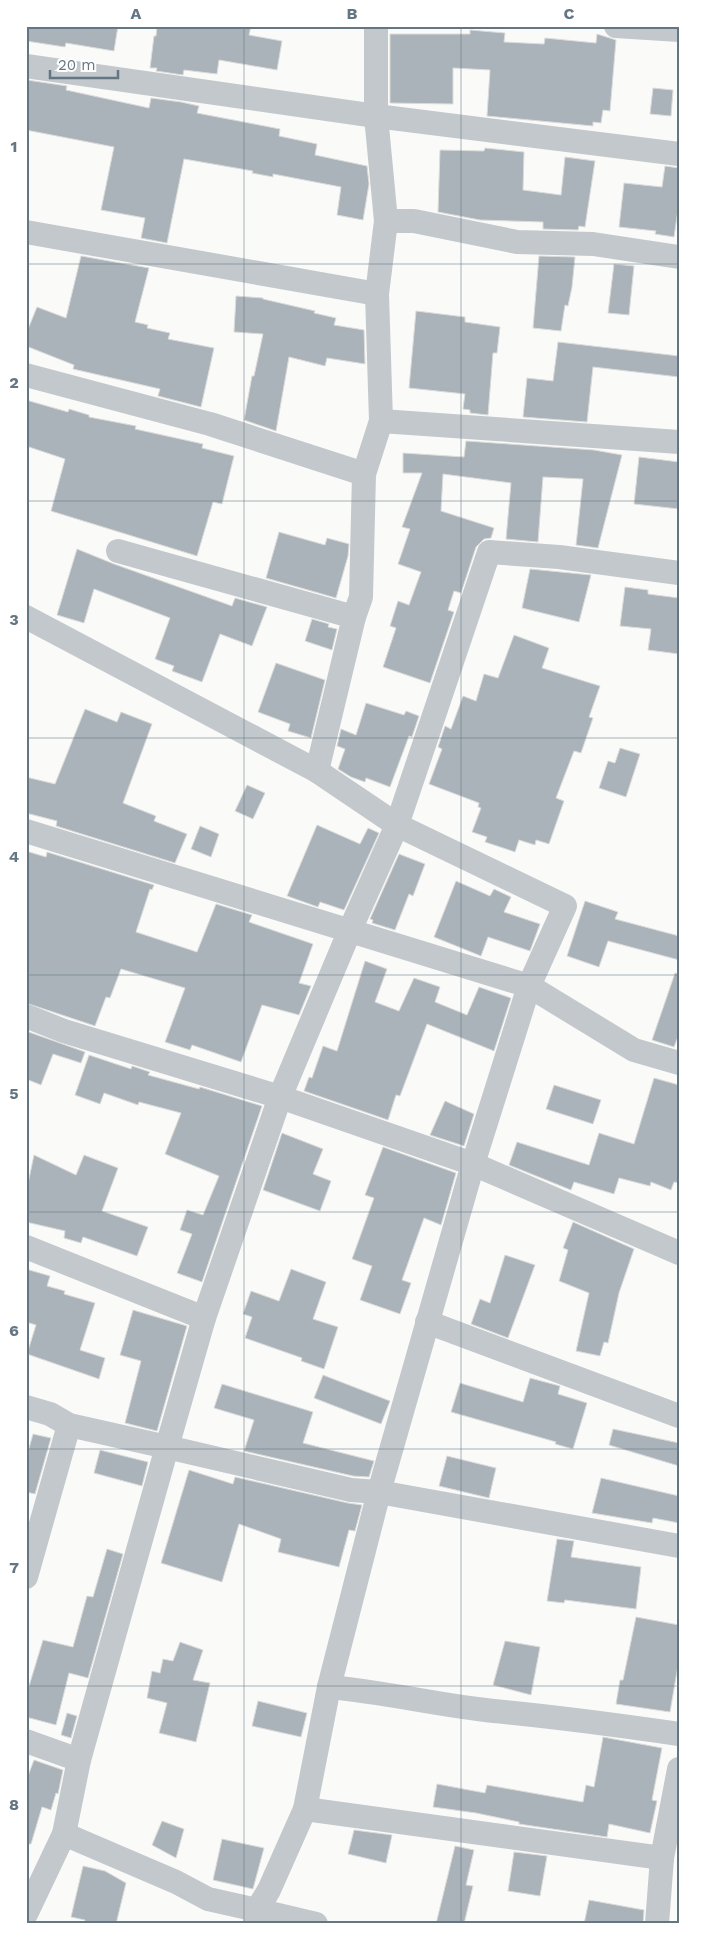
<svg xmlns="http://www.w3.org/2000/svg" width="705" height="1950" viewBox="0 0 705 1950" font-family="'Work Sans',sans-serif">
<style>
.building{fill:#aab3b9;stroke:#dcdcda}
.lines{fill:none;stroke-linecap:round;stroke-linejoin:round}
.minor{stroke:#c3c8cc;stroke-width:24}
.grid{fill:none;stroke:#657683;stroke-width:1;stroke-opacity:0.55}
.neatline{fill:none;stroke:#657683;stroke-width:2}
.grid-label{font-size:16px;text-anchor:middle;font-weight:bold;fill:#657683}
</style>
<rect width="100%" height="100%" fill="#fafaf8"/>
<g class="building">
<polygon points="26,26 118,26 114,51 66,43 65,47 26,41"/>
<polygon points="157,26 251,26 249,35 282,41 277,70 219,60 217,74 184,70 183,75 156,71 157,68 150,68 154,36 156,36"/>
<polygon points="470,30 505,33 504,42 544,44 545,38 596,43 597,34 616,40 610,111 603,110 601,123 593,122 593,126 487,116 490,70 453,68 453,104 390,103 390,34 470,34"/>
<polygon points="27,80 67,86 66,90 149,108 151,98 181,102 199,106 197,113 280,129 279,136 317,144 315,155 367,166 369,184 363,220 337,215 341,187 273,174 273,177 252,173 253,171 184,159 167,243 141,238 145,218 101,210 114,147 26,130"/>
<polygon points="653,88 673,90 671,116 650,114"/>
<polygon points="485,148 524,152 523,190 561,195 565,157 595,161 585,227 579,226 578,230 543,229 543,222 480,220 438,212 440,150 484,151"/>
<polygon points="665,166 679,168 679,203 674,237 655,234 656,231 619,227 624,183 662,187"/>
<polygon points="81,256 149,268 135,322 148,325 147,328 170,333 168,339 214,348 201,407 158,396 160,389 73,369 74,365 26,346 26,334 37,307 66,318"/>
<polygon points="539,256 575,257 572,287 568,306 565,305 561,331 533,328"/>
<polygon points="614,264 634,266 629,315 608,313"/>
<polygon points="236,296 263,298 263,299 315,311 314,313 336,318 334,325 364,330 365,364 327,358 325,366 289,357 276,431 244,420 252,376 254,376 263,334 234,332"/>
<polygon points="416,311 465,317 465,322 500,327 497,353 493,353 488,415 470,413 470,410 463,409 465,394 409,388"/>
<polygon points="558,342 679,356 679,377 593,367 587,422 523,417 527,378 553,381"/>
<polygon points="26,400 68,412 69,409 89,415 89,417 136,426 135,429 203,444 202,448 234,456 222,504 213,502 197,556 51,511 65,459 26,446"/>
<polygon points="466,441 594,450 622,455 598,548 576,545 583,479 543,477 538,542 506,539 511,483 443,474 441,511 494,528 491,538 484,539 476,547 461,593 454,591 448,610 454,612 430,683 383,667 396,628 390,626 398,601 409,605 421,572 398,564 410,529 402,527 422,473 403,473 403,453 464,457"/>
<polygon points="639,457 679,462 679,509 634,504"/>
<polygon points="279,532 325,545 327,538 349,544 348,556 336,598 266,578"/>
<polygon points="77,549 114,564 232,606 235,598 267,607 252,646 220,634 202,682 172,671 174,666 155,659 170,618 94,589 84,623 57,615"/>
<polygon points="530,569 591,575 579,622 522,608"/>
<polygon points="625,587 648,590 648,594 679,598 679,654 648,650 651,629 620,626"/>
<polygon points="312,619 329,624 328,627 337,629 332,650 305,641"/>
<polygon points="514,635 549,648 542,668 600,686 589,717 593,718 581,753 574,751 556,798 564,801 549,844 536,840 535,845 519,840 515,852 485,842 487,837 472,832 481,808 478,807 479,803 429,784 442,749 438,747 445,726 451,729 463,696 476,701 484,674 498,678"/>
<polygon points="276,663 325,680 311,738 288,731 290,724 258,712"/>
<polygon points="366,703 404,715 406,711 419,716 412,737 409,736 390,787 366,778 365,782 351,777 338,769 345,749 337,746 341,729 356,735"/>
<polygon points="85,709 117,722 121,712 152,724 123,803 156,816 154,821 187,834 175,863 56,826 57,821 26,813 26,777 55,784"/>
<polygon points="620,748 640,754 626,797 599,788 608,761 615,763"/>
<polygon points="247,785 265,793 253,819 235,811"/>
<polygon points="317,825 360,844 368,828 379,833 344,910 320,902 318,907 287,896"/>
<polygon points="200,826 219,834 211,857 191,849"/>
<polygon points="26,851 46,857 47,852 154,885 152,890 150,889 136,932 197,952 216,904 252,915 249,922 313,944 299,983 311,986 299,1015 262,1005 241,1062 192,1045 190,1050 165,1042 185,988 121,969 110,998 106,997 95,1026 26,1003"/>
<polygon points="399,854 425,864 413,896 409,894 395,930 372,923 373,920 370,919"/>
<polygon points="456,881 490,896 494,889 511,897 504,912 540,924 530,951 488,937 481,956 434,937"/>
<polygon points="585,901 618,912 615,919 679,936 679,960 608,941 599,967 567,956"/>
<polygon points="365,961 387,969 375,1002 399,1011 414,978 440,987 435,1002 467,1015 479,987 511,998 494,1051 427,1024 400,1096 396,1095 388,1120 304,1091 309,1077 312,1078 323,1046 337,1051"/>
<polygon points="675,973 679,974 679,1034 674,1047 652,1040"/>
<polygon points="26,1031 85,1052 81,1063 53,1054 41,1085 26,1079"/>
<polygon points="89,1055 131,1069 132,1066 150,1072 148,1075 199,1089 200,1087 262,1106 202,1282 177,1273 192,1234 180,1230 187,1210 203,1215 219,1176 165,1154 181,1113 139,1102 138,1105 104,1093 100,1104 75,1095"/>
<polygon points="654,1078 679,1085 679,1183 674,1182 671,1190 651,1182 650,1186 619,1178 614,1194 574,1182 571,1190 509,1165 517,1142 589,1165 599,1133 634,1144"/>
<polygon points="554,1085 601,1100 593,1124 546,1109"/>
<polygon points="445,1101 474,1114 464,1146 430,1135"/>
<polygon points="282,1133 323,1149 313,1174 331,1181 320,1211 263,1190"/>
<polygon points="383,1147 456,1173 441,1225 424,1218 402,1280 411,1283 400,1314 360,1300 372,1266 352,1259 374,1198 365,1195"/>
<polygon points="34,1155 76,1175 84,1155 118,1168 102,1211 148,1227 137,1256 83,1237 81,1243 64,1238 65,1231 26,1222 26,1193"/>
<polygon points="573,1222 634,1249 619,1293 608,1343 604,1342 600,1356 576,1351 589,1293 559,1281 568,1250 563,1248"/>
<polygon points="505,1255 535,1265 508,1338 471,1324 480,1299 490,1303"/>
<polygon points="26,1269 50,1276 47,1286 65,1291 64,1294 95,1303 80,1350 105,1358 99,1379 27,1354 36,1325 26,1322"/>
<polygon points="291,1269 326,1282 313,1319 338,1327 324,1369 301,1361 302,1358 245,1338 252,1317 243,1314 251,1291 279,1301"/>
<polygon points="133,1310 187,1326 157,1431 125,1423 141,1361 120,1355"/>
<polygon points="323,1375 390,1401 381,1424 314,1398"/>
<polygon points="530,1378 560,1386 558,1394 587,1403 573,1449 555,1444 556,1442 451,1412 460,1383 523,1402"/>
<polygon points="222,1384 313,1412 303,1443 374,1461 369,1477 353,1476 244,1451 254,1420 214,1408"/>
<polygon points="613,1429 679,1443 679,1466 609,1445"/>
<polygon points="33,1434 51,1438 35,1494 26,1492 26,1459"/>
<polygon points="100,1450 148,1462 142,1486 94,1473"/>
<polygon points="447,1456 496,1468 489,1498 439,1486"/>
<polygon points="189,1470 233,1484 235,1477 348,1503 362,1505 355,1531 349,1530 339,1567 278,1552 281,1539 239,1524 222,1582 161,1563"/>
<polygon points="601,1478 679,1496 679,1523 653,1518 652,1523 592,1513"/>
<polygon points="557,1539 574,1541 571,1557 641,1567 636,1609 565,1600 564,1603 547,1601"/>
<polygon points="107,1549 123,1554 88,1678 69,1673 56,1725 26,1717 26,1696 43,1640 73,1647 87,1596 93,1597"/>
<polygon points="636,1617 679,1625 679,1660 670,1712 616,1704 620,1680 623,1680"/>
<polygon points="505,1641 540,1647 531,1695 493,1685"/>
<polygon points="180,1642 203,1650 193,1680 210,1683 196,1742 159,1733 167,1703 147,1698 152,1671 160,1673 163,1659 173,1661"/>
<polygon points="258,1701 307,1713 301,1737 252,1726"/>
<polygon points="67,1713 77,1716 71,1738 61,1735"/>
<polygon points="603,1737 662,1748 652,1800 657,1801 650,1833 609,1824 607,1837 519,1824 519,1822 476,1813 433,1807 437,1784 485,1793 487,1785 583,1802 586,1785 594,1787"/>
<polygon points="34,1760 63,1770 58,1794 56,1793 51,1810 42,1807 31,1844 26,1844 26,1781"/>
<polygon points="162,1821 184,1829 176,1858 152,1845"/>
<polygon points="354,1830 392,1835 386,1863 348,1854"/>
<polygon points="222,1839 264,1848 253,1889 213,1880"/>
<polygon points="455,1846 474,1850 466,1885 473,1886 464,1924 436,1924"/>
<polygon points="514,1852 547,1856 540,1896 508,1891"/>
<polygon points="83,1866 105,1871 126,1883 116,1924 84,1924 85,1920 71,1917"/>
<polygon points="589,1900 644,1910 643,1924 584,1924"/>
</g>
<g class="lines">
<g class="minor">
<polyline points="616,26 679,30"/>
<polyline points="26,66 376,116 679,154"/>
<polyline points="386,221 414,221 517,242 593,244 679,257"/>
<polyline points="26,232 377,294"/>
<polyline points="26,375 210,424 364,474"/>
<polyline points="381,421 679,442"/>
<polyline points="118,551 354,617 361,597 364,474 381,421 377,294 386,221 376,116 376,26"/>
<polyline points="26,617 317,771 397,825 565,906 529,986 634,1050 679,1063"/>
<polyline points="317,771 354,617"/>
<polyline points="26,831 529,986 473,1164 379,1492 351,1490 167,1447 204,1318 280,1097 350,930 397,825 489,552 559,557 679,573"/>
<polyline points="26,1016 64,1031 280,1097 473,1164 679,1253"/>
<polyline points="26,1247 204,1318"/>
<polyline points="427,1322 679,1416"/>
<polyline points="26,1407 50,1414 69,1425 167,1447 79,1760 64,1834 26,1914"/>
<polyline points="26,1577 69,1425"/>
<path d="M329 1687C384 1692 439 1705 494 1711 556 1717 617 1725 679 1734"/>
<polyline points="26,1741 79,1760"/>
<polyline points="305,1809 662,1858"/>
<polyline points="64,1834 176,1882 208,1899 257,1910 255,1924"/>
<polyline points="316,1924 257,1910 269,1890 305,1809 329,1687 379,1492 679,1546"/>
<polyline points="657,1924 662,1858 679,1769"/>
</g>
</g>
<path class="grid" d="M244 26V1924M461 26V1924M26 264H679M26 501H679M26 738H679M26 975H679M26 1212H679M26 1449H679M26 1686H679"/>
<rect width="705" height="1950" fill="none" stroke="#ffffff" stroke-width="55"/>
<path d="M50 70v8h68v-8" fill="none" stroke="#657683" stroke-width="2.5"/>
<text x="58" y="70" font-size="15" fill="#657683" stroke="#ffffff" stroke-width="4" paint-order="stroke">20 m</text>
<rect x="28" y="28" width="650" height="1894" class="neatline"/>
<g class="grid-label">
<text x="136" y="19">A</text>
<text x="352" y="19">B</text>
<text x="569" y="19">C</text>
<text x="14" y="152">1</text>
<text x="14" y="388">2</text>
<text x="14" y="625">3</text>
<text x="14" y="862">4</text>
<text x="14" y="1099">5</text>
<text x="14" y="1336">6</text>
<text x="14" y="1573">7</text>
<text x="14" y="1810">8</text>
</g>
</svg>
